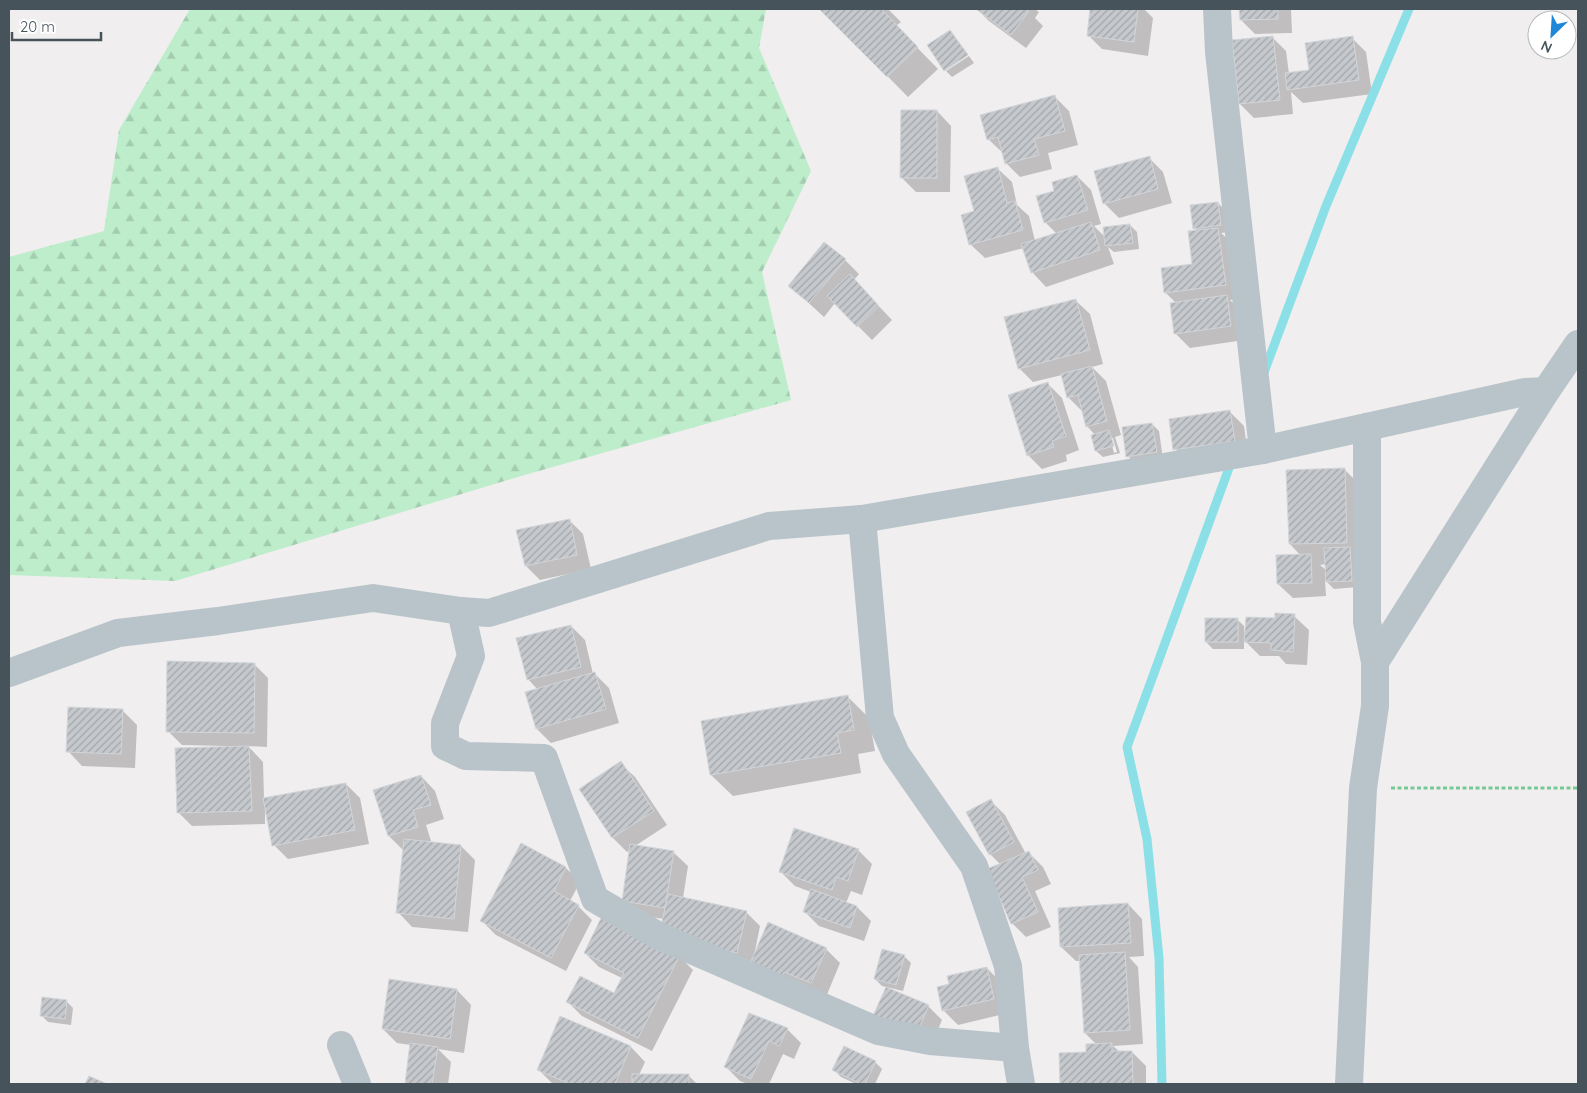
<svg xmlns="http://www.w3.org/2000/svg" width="1587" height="1093" viewBox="0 0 1587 1093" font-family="Quicksand,sans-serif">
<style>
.forest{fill:url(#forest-firs)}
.shadow{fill:#0003;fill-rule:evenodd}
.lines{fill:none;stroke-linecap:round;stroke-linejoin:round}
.stream{stroke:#8be0e8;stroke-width:9}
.building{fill:url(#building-hatch);stroke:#d2d5d9}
.path{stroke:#76c997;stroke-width:3;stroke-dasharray:4 2.5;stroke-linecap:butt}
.minor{stroke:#b9c4ca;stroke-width:28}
</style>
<defs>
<pattern id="forest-firs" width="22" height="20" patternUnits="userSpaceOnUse" patternTransform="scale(1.25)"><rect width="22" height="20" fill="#bdedca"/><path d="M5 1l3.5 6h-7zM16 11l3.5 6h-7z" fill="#a4cdb0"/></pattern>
<pattern id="building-hatch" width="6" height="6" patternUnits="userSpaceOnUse" patternTransform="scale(1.25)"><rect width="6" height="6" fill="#c5c9cd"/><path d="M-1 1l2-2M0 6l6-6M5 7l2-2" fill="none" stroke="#a2a6a9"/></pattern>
</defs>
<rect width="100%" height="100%" fill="#f0eeee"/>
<polygon class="forest" points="190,9 766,9 759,48 811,171 762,272 791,400 521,476 175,581 9,575 9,257 104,231 119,130"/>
<g class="shadow">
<polygon points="821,9 888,9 901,22 896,26 938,69 908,97"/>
<polygon points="977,9 1035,9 1039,12 1035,18 1043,26 1026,48 989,21"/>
<polygon points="1092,9 1144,9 1153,18 1148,56 1102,49 1088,35"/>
<polygon points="1241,9 1291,9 1292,33 1255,34 1241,20"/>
<polygon points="950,31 968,54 945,69"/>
<polygon points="1272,37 1286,51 1289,74 1310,72 1352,38 1366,52 1372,94 1303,103 1291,92 1293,114 1254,118 1240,104"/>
<polygon points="969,56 974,63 952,77 946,71"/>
<polygon points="1055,97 1069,111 1078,145 1048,153 1052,169 1020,177 1006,163 1003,153 988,139"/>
<polygon points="937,111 951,126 950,192 916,192 902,178"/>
<polygon points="1149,158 1163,172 1172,203 1119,218 1104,203"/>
<polygon points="997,168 1012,182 1017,205 1029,216 1035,241 1057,234 1045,222 1056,192 1077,176 1091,190 1101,224 1094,226 1106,238 1130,225 1137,232 1139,249 1114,252 1108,247 1114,264 1046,287 1032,272 1024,248 985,258 970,244 976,212"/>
<polygon points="1218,203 1225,210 1228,232 1221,233 1232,243 1239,299 1230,300 1240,310 1244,340 1190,348 1176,334 1176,303 1165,292 1193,265 1197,231 1194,228"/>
<polygon points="845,260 859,274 854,280 892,320 872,340 835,303 824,317 790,286"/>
<path d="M1075 300 1090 314 1103 364 1092 367 1106 381 1121 435 1115 437 1120 453 1103 457 1096 451 1095 435 1087 426 1083 412 1068 397 1062 375 1033 382 1019 368ZM1110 438H1113L1117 452 1114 453Z"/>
<polygon points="1048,384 1062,398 1079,450 1066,455 1067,461 1042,469 1028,455"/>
<polygon points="1230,412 1244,426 1248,455 1189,463 1175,449"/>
<polygon points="1152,424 1159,431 1163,459 1134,463 1128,456"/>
<path d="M1344 469 1365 490 1358 587 1334 589 1325 580 1326 596 1293 598 1278 584 1301 556 1290 544ZM1326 564V570L1320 565Z"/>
<polygon points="569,520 583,534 591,569 540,580 526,566"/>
<polygon points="1294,616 1309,630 1307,665 1286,664 1279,656 1260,656 1244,640 1244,649 1213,649 1206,642 1237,619 1244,626 1244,632 1246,632 1276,620"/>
<polygon points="571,626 585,640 593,674 595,674 609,688 619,723 551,743 537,729 538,690 528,679"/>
<polygon points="254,664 268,678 267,747 248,746 263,762 264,799 346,784 360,798 369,844 288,859 274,845 265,806 265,824 192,826 178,812 226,748 226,746 182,745 168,731"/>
<polygon points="848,697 869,718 875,751 858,754 861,773 733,796 711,775 702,722"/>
<polygon points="123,711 137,725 135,768 82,766 68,751"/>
<polygon points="620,763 635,777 667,825 635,846 673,852 688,866 683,898 746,912 760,926 754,956 826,949 840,963 826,997 795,993 664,919 637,915 623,901 631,849 627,852 613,838 580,790"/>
<polygon points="421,776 435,791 444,819 426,825 431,841 426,842 461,846 475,860 468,932 412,927 398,912 404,851 389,836"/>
<polygon points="991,801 1005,815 1026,854 1029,853 1043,867 1051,884 1035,891 1051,927 1026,937 1012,923 1001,865 990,854"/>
<polygon points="521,844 566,868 580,882 570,901 578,906 592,920 566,971 496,935 482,921"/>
<polygon points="858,850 872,864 862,895 851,891 846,903 857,907 871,921 864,941 819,926 805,912 811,892 795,886 781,872"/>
<polygon points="1128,904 1142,919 1144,956 1129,957 1138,967 1143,1044 1113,1046 1120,1052 1132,1052 1146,1066 1146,1084 1061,1084 1060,1054 1088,1053 1097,1045 1085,1033 1081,961 1076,961 1061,947"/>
<polygon points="585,953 679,956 693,970 652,1051 582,1016 568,1002 614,995 622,978 599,967"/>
<polygon points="904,956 911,963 903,991 882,986 875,979"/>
<polygon points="987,968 1001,983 1008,1013 958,1025 944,1011 951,985"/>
<polygon points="886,988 928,1006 942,1020 930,1048"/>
<polygon points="457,990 471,1005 464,1053 438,1049 451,1062 448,1084 407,1084 411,1045 397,1043 383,1029"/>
<polygon points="66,1001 73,1008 71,1025 48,1022 42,1016"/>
<polygon points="561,1018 631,1047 645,1062 639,1075 688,1075 697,1084 553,1084 539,1070"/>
<polygon points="787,1029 801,1043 794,1059 783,1054 769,1084 748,1084 740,1081 726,1067"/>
<polygon points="844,1048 875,1062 882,1069 875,1084 856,1084 841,1077 834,1070"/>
</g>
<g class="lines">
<g class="stream">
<polyline points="1263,375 1326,206 1409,9"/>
<polyline points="1162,1084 1159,958 1147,839 1127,747 1229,468"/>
</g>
</g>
<g class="building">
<polygon points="819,9 881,9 918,47 887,77"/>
<polygon points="976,9 1026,9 1029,11 1011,35"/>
<polygon points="1090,9 1138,9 1134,42 1087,36"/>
<polygon points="1239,9 1278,9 1278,19 1240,20"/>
<polygon points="950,30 968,55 944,71 927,45"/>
<polygon points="1273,36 1280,100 1239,104 1232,40"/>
<polygon points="1353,36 1359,80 1287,90 1285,73 1309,70 1305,43"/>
<polygon points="1055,95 1065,131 1034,139 1039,155 1005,164 998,137 987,140 980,115"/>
<polygon points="901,110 937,110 937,178 900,178"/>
<polygon points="1150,156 1158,189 1103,204 1094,171"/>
<polygon points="998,167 1007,203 1015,201 1023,230 969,245 961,215 974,211 964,176"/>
<polygon points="1077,175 1088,210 1044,223 1036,196 1054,191 1052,182"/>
<polygon points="1218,202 1221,225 1193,229 1190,205"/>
<polygon points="1091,222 1100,250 1031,273 1021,244"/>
<polygon points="1130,224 1133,243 1105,246 1103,227"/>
<polygon points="1218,228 1226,285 1164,293 1161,268 1192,264 1188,231"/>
<polygon points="824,242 846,259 809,303 788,286"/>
<polygon points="850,274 879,306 857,327 827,296"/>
<polygon points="1227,295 1231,326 1174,334 1170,303"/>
<polygon points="1076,299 1090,350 1018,369 1004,317"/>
<polygon points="1092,366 1107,421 1086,427 1078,395 1067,398 1061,374"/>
<polygon points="1048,382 1066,436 1052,441 1054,447 1027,456 1008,395"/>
<polygon points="1230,410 1235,441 1173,450 1169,419"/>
<polygon points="1152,423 1157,452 1126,457 1122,427"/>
<polygon points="1109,430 1114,446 1095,451 1091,435"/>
<polygon points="1345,468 1347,543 1289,544 1286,470"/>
<polygon points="570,519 577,555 525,566 516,530"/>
<polygon points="1350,547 1352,581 1326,582 1324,548"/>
<polygon points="1311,554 1312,583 1277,584 1276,555"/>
<polygon points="1275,613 1295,614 1293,652 1271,650 1271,643 1244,642 1246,617 1275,618"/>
<rect x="1205" y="618" width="33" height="24"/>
<polygon points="571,625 581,667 527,680 516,638"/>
<polygon points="167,661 255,663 254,733 166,732"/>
<polygon points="595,672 606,709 536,729 525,692"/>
<polygon points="848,695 854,730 837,733 841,753 710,775 701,721"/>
<polygon points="68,707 123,709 121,754 66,752"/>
<polygon points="249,746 252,811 177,813 175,748"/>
<polygon points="621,761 654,811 612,838 579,789"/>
<polygon points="421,775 431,805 413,810 418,827 388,836 373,790"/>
<polygon points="346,783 355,830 272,846 263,798"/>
<polygon points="991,799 1014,842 989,855 966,812"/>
<polygon points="794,828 859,849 848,881 836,877 832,890 779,872"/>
<polygon points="404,839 461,845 454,919 396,913"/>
<polygon points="521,843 566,867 554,891 579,905 551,958 480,921"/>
<polygon points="630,844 674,851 665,908 622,901"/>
<polygon points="1029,851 1038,870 1022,877 1038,912 1011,924 987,869"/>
<polygon points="811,889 857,906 850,928 803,912"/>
<polygon points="668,894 747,911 737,953 659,936"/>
<polygon points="1128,903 1131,943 1060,947 1058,908"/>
<polygon points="602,916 680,955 638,1038 566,1002 580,976 614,993 624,973 584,953"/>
<polygon points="768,922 827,948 811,983 784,972 780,980 749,966"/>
<polygon points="882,949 905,955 896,985 874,979"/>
<polygon points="1125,952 1130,1030 1084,1033 1079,955"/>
<polygon points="987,967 994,999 942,1011 937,987 949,984 947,976"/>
<polygon points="389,979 457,989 450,1039 382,1029"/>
<polygon points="886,987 929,1005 916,1035 873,1016"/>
<polygon points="42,997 67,1000 65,1019 40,1016"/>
<polygon points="749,1013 788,1028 779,1046 769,1041 751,1079 724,1067"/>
<polygon points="560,1016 631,1046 615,1084 570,1084 537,1070"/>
<polygon points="410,1043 438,1047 432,1084 405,1084"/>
<polygon points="1112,1043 1112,1051 1132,1051 1133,1084 1060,1084 1059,1053 1086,1052 1086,1044"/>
<polygon points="844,1046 876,1061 865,1084 861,1084 832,1070"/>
<rect x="632" y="1074" width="57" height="10"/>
<polygon points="89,1076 107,1084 85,1084"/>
</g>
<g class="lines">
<polyline class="path" points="1391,788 1578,788"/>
<g class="minor">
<polyline points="1217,9 1219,52 1263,450"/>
<polyline points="1367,427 1367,622 1375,662"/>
<polyline points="862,519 880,718 896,754 974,866 1008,966 1015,1048"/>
<polyline points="461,611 471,656 445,723 445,746 466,756 544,758 595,899 659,936 878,1031 930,1041 1015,1048 1021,1084"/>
<polyline points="9,673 118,633 218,621 373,598 461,611 489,613 769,526 862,519 1263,450 1525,392 1546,391"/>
<polyline points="341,1045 357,1084"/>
<polyline points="1349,1084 1363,788 1375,706 1375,662 1546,391 1578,344"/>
</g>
</g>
<rect width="1587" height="1093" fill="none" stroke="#46535a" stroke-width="20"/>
<g transform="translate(1552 35) rotate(205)"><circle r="24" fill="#ffffff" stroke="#b5babd"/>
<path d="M0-4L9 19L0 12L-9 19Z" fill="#1f86d8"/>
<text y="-8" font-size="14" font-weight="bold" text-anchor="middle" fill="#46535a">N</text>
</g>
<path d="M12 32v8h89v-8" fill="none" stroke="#46535a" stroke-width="2.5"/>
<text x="20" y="32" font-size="15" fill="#46535a" stroke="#ffffff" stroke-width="4" paint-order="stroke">20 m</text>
</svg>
